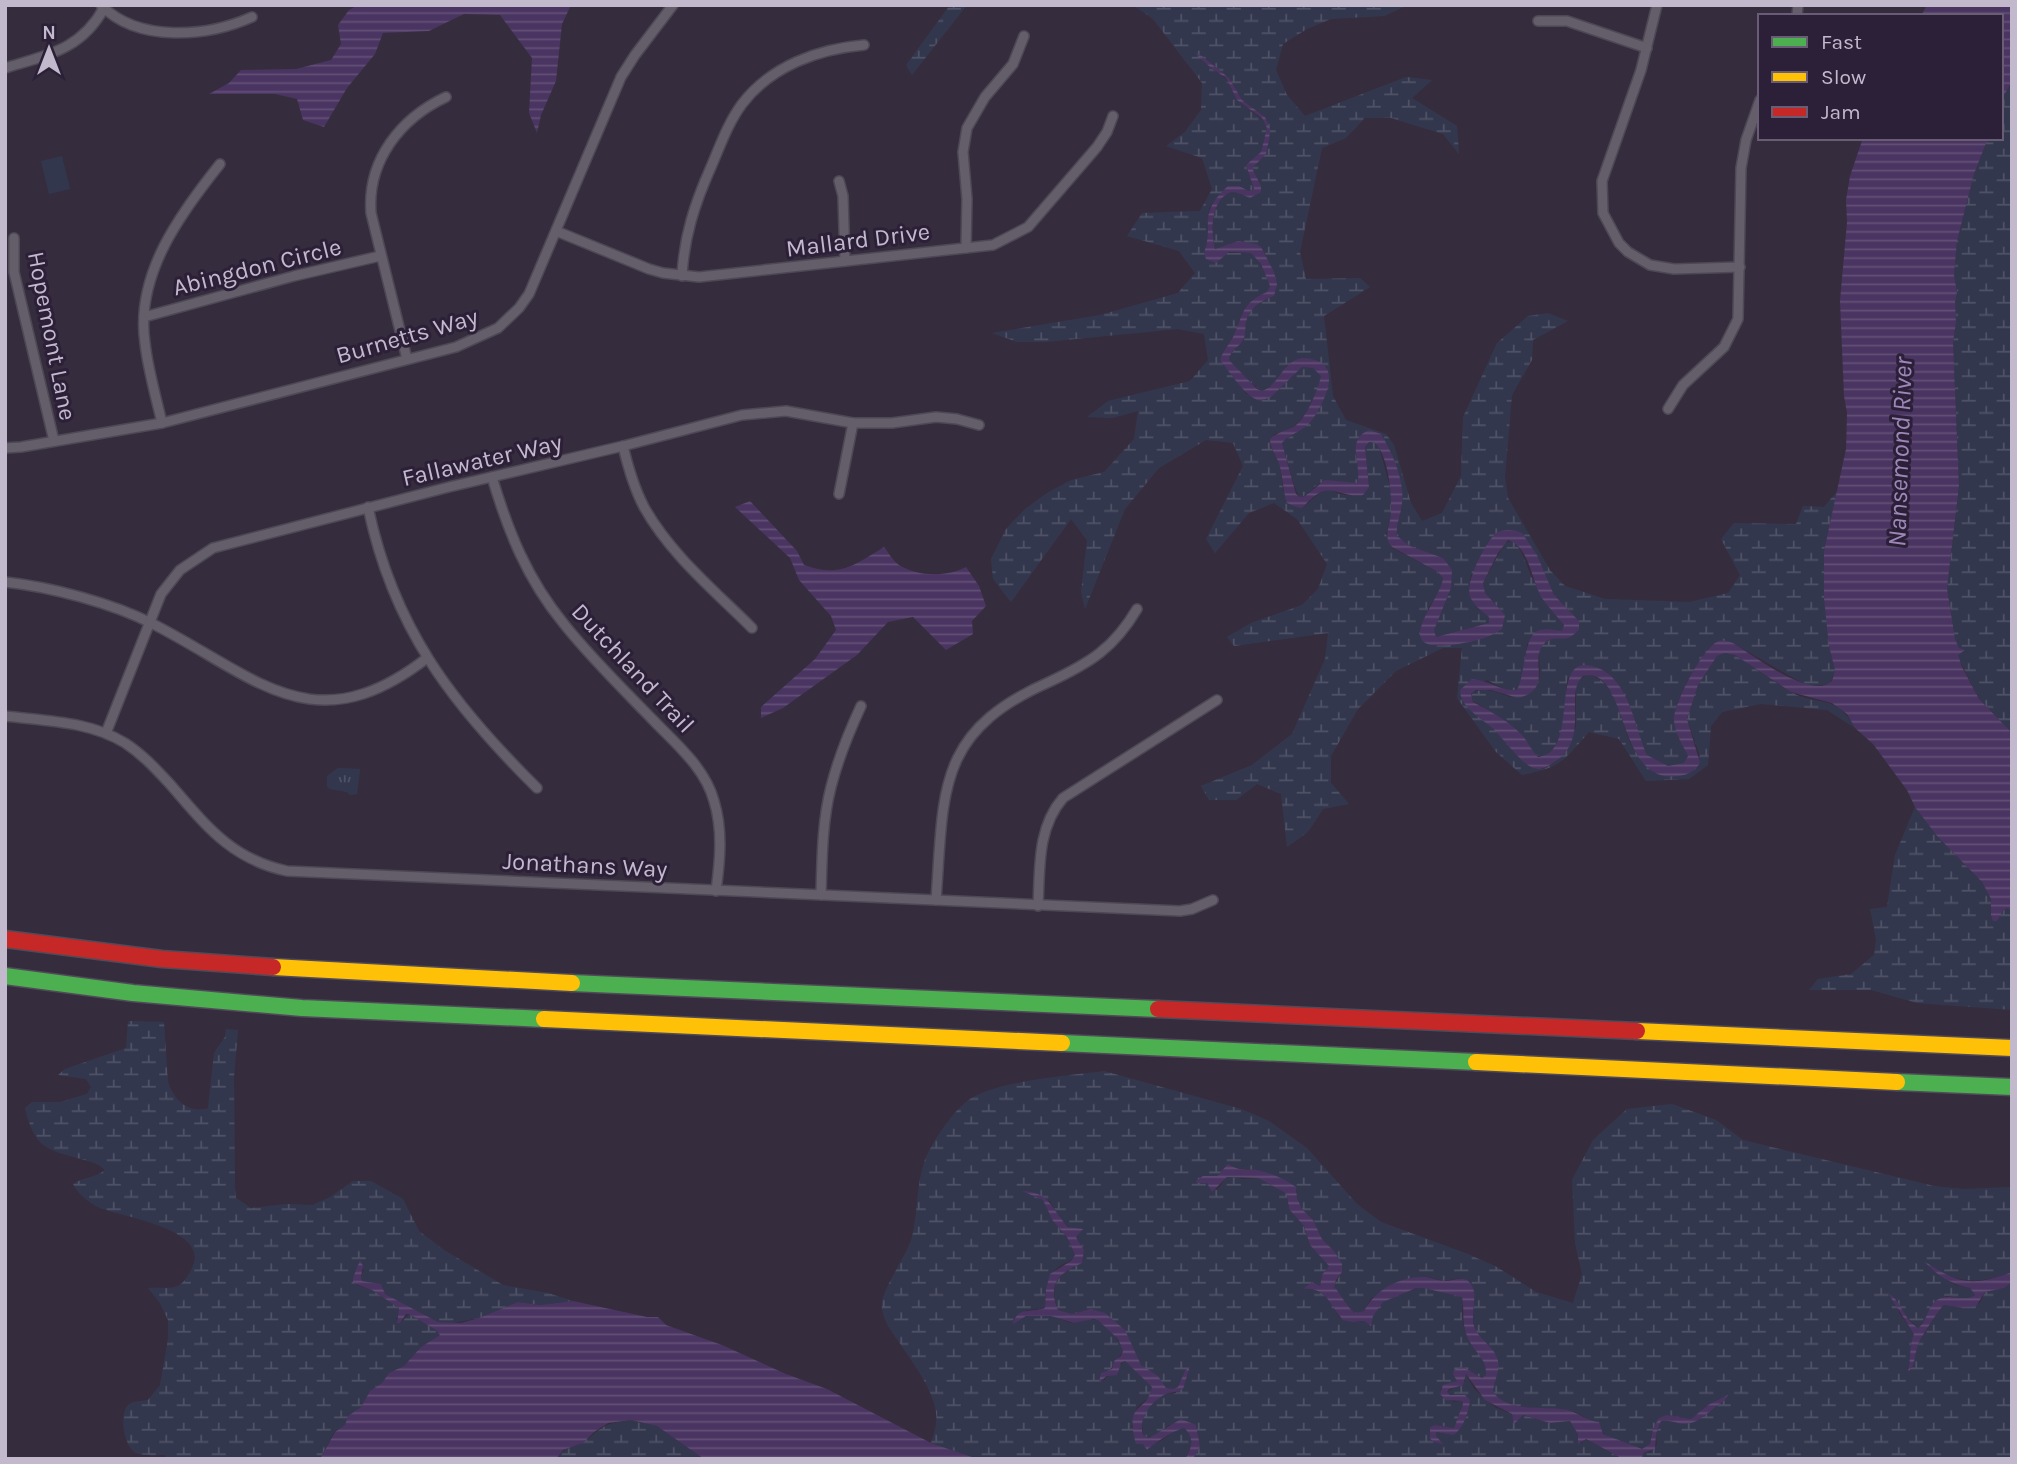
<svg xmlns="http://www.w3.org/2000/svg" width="2017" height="1464" viewBox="0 0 2017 1464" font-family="Karla,sans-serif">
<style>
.grass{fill:url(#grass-tufts)}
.wetland{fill:url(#wetland-marsh)}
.pitch{fill:#33374e}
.water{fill:url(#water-rules)}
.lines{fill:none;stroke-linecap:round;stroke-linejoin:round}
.street-casing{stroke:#4e4855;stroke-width:12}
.fast-casing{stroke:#514a59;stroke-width:19}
.slow-casing{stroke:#514a59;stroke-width:19}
.jam-casing{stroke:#514a59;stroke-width:19}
.street{stroke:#645e6a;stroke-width:9}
.fast{stroke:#4caf50;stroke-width:16}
.slow{stroke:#ffc107;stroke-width:16}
.jam{stroke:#c62828;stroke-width:16}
.labels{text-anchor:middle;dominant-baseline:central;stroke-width:6;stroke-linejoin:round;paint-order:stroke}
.street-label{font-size:24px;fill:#c3b9cd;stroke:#2c2039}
.water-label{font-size:26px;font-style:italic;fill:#9e87b8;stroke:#2c2039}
</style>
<defs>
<pattern id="grass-tufts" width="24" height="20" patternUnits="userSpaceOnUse" patternTransform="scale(1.75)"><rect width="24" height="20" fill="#33374e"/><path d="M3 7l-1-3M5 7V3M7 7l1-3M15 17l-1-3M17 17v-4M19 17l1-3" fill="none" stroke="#4f5266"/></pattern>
<pattern id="wetland-marsh" width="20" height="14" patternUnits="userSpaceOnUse" patternTransform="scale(1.75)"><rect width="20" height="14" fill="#33374e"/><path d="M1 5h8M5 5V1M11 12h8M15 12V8" fill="none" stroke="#4f5266"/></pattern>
<pattern id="water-rules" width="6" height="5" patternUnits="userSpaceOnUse" patternTransform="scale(1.75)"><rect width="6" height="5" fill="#4a3461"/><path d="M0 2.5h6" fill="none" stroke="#624f76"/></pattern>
</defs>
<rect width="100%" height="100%" fill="#352d3e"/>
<polygon class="grass" points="338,768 360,769 357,794 350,795 347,792 330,789 327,787 327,776"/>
<g class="wetland">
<polygon points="950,5 967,5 912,75 906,65"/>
<path d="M1133 5H1408L1384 16 1331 19 1307 29 1283 44 1276 70 1287 95 1305 116 1406 77 1432 80 1412 98 1457 126 1459 154 1443 134 1391 118H1365L1346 138 1322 148 1300 252 1306 279 1360 278 1370 287 1324 316 1333 396 1346 420 1386 434 1394 445 1411 503 1422 521 1442 513 1461 476 1463 417 1497 343 1528 316 1548 313 1568 321 1533 340 1532 360 1512 395 1505 477 1508 498 1550 570 1565 586 1605 599 1689 602 1728 593 1740 575 1721 539 1734 523 1796 524 1803 506 1824 507 1838 490 1824 551 1829 646 1835 670 1830 684 1813 686 1804 684 1733 643 1709 648C1696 665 1672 702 1675 724 1676 735 1684 746 1688 756L1684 763 1668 766 1647 756 1603 670 1568 677C1562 703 1571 741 1543 757L1535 755C1518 728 1500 717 1473 701L1471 694C1483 685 1498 693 1510 697L1540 678 1539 651 1542 645 1579 621 1554 595 1537 555 1516 531 1471 575C1466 597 1472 602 1489 617V623L1436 637 1434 630 1451 588 1443 558 1410 546 1397 536C1396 524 1401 515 1402 504 1406 476 1383 452 1369 430 1344 440 1363 466 1357 483 1345 486 1335 479 1323 482 1313 485 1310 495 1300 497 1293 488 1287 457 1282 443L1311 420 1327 367 1287 365 1275 384 1262 391C1253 386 1238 369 1229 360 1230 350 1241 347 1244 338 1246 333 1245 327 1246 322 1250 307 1260 302 1274 296L1265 253 1238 241 1215 249C1211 233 1210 202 1229 193 1235 190 1245 196 1250 198L1261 186 1252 168C1271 149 1270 143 1265 117L1242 100 1229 78 1202 56 1211 68 1226 79 1237 100 1262 119 1267 128 1261 152 1246 165 1254 189 1249 191 1239 186C1190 209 1218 215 1204 253H1251L1261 264 1270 286 1268 292C1242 303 1244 311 1234 335 1230 344 1223 350 1220 360L1239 381 1246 394 1271 397 1302 367C1309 367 1319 367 1321 376 1323 386 1304 419 1295 425 1290 430 1281 432 1274 434L1270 445 1280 465 1283 490 1302 508 1320 493 1328 489 1339 494 1358 496 1369 486 1365 447 1369 442 1375 443 1379 447 1392 495 1391 516 1386 534 1392 548 1438 572 1443 578V586L1428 608 1433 646 1484 638 1505 615 1485 593 1483 583 1505 543 1513 541C1524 552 1525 563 1531 576 1540 594 1559 609 1565 629L1562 631 1540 630 1527 644 1523 679 1517 690 1508 691 1487 680 1460 690 1526 763 1535 769H1544L1557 761 1576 727V686L1579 679 1588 675C1620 681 1619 722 1632 746 1637 756 1650 765 1658 774L1700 756 1687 719 1698 685 1717 656 1725 653 1735 655C1754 667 1772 681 1791 692 1820 708 1835 692 1855 728L1827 710 1761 704 1722 712 1711 726 1708 765 1689 779 1646 781 1619 739 1589 732C1563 761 1562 767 1522 775L1496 752 1457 698 1462 648H1443L1396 671 1358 709 1331 756V783L1349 804 1323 809 1308 832 1287 847 1281 794 1257 784 1236 800H1209L1201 786 1252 765 1292 734 1325 659 1328 633 1234 646 1227 637 1251 623 1302 605 1318 589 1327 564 1297 519 1274 503 1249 513 1215 553 1206 539 1243 466 1233 443 1206 440 1159 468 1125 509 1085 609 1081 592 1087 540 1071 519 1011 602 993 579 991 559 1006 529 1025 509 1047 493 1071 480 1104 472 1134 439 1138 411 1112 418 1087 417 1108 401 1190 381 1208 360 1204 334 1178 329 1045 342H1017L992 333 1100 315 1178 293 1195 273 1179 251 1127 236 1142 213 1200 211 1212 189 1202 158 1166 146 1185 132 1201 110 1202 83 1153 19Z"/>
<polygon points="2012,81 2012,733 1979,699 1957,655 1959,648 1955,639 1947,588 1959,486 1953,342 1956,323 1954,301 1957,292 1954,275 1957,241 1974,174 1988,138 2001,138 2001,101"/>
<polygon points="1915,807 1937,836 1982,882 1991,899 1991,915 1997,921 2003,911 2007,908 2012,911 2012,1010 1917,1003 1871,990 1809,990 1818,979 1851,974 1874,955 1876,939 1870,909 1887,907 1895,855"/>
<path d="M128 1021 164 1022 168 1082C174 1100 188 1114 208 1108L214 1053 225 1037 226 1029 238 1030 234 1077 235 1189 236 1198 251 1208 286 1204 313 1205 330 1197 353 1181H371L403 1199 419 1231 444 1250 503 1285 548 1293 573 1301 540 1305 518 1302 479 1318 452 1323 438 1322 385 1294 381 1284 362 1281 361 1277 364 1270 358 1263V1269L353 1278 356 1285 372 1290 399 1308 400 1311 396 1319 400 1323 409 1314 436 1330 440 1335 421 1347 404 1366 389 1373 382 1383 370 1391 361 1407 348 1416 346 1425 334 1432 320 1459H167L165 1455C157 1455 143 1456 136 1453 124 1447 117 1410 131 1403 136 1401 144 1401 148 1400L160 1385 168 1339V1320L160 1303 148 1288C173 1287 180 1293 192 1268 212 1229 122 1217 100 1208 88 1202 79 1195 73 1184 83 1177 96 1178 105 1170 98 1163 91 1162 81 1159 45 1149 35 1148 25 1108L32 1102H60L87 1094 91 1087 86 1079 58 1075 65 1069 126 1048Z"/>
<path d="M1104 1071 1241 1109 1269 1121 1307 1148 1357 1204 1381 1222 1468 1254 1497 1267 1536 1292 1573 1303 1582 1274 1575 1243 1572 1180 1593 1140 1627 1109 1672 1104 1716 1120 1743 1140 1934 1186 1964 1189 2012 1187V1272C1977 1284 1966 1283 1933 1270L1955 1285 1970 1288 1975 1295 1970 1299 1946 1296 1931 1305 1927 1317 1918 1328 1901 1311 1896 1297 1899 1313 1915 1334C1909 1347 1911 1358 1908 1371 1916 1363 1914 1355 1918 1345 1921 1339 1939 1309 1944 1305L1964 1308 1980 1303 1985 1292 2004 1288 2012 1282V1459H1642L1643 1453 1651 1452 1657 1445 1656 1434 1661 1421C1671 1419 1676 1424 1684 1423 1700 1423 1713 1408 1725 1400L1708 1405 1691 1419 1667 1415 1653 1429 1650 1444 1642 1449C1635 1448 1607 1437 1602 1432 1590 1422 1583 1412 1566 1410 1544 1406 1508 1413 1493 1392 1494 1378 1500 1367 1494 1353 1492 1348 1487 1345 1483 1341 1470 1329 1473 1313 1475 1298L1460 1278 1443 1281 1430 1277 1371 1298 1364 1311 1355 1313C1345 1305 1342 1295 1333 1287L1342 1272 1334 1251 1322 1239 1313 1220 1302 1209 1297 1198V1190L1255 1170 1234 1168 1228 1165 1217 1176H1203L1207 1183 1217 1190 1227 1177 1232 1176 1243 1179 1258 1178 1287 1194 1289 1209 1304 1226 1310 1245 1329 1266 1322 1275 1320 1286 1304 1289C1323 1288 1332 1301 1339 1317 1370 1329 1365 1318 1384 1301 1387 1299 1410 1290 1414 1289 1428 1284 1449 1294 1462 1297 1464 1305 1461 1312 1462 1319 1466 1343 1487 1353 1486 1375L1482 1378 1463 1367 1457 1381 1440 1389 1453 1402 1462 1401 1463 1404 1454 1428 1435 1425 1429 1431 1442 1441 1435 1436 1436 1432 1453 1435C1463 1428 1469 1412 1470 1400L1446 1393 1465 1381V1373L1474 1389 1496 1408 1512 1414 1514 1423 1523 1415 1550 1423 1570 1421 1575 1425 1581 1444 1585 1439 1623 1459H1193L1200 1446 1196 1425H1169L1155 1436 1149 1438 1143 1435 1142 1421 1146 1411 1163 1394 1176 1393 1185 1371 1178 1387 1173 1389 1166 1388C1158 1376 1145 1372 1138 1360L1091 1309 1072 1314 1058 1310C1048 1284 1059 1273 1082 1263L1084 1250 1072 1229 1061 1220 1050 1201 1043 1199 1053 1221 1067 1237 1075 1256C1069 1263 1062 1263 1056 1269 1046 1278 1045 1295 1045 1308L1026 1310 1015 1323C1023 1314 1039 1314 1051 1316 1058 1317 1064 1322 1072 1323 1080 1323 1091 1317 1099 1321 1110 1328 1119 1340 1123 1351L1102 1382 1125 1361 1152 1387 1150 1396 1137 1407 1131 1427 1153 1444C1165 1441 1173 1429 1184 1428 1196 1438 1191 1448 1185 1459H978L931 1443C933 1436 936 1429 936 1422 940 1397 912 1362 899 1342 892 1332 884 1322 882 1309 879 1291 907 1257 912 1237 918 1213 916 1187 924 1163 929 1146 954 1109 970 1099 1002 1080 1067 1076 1104 1071Z"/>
<path d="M631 1420 657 1426 704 1459H556C566 1445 574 1449 585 1441 606 1425 603 1424 631 1420Z"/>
</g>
<polygon class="pitch" points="62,156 70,189 49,194 41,161"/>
<g class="water">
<polygon points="358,5 571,5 562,24 556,81 541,115 537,133 529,113 532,58 500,15 464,14 429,31 383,33 375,54 347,88 324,127 303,120 297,99 275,94 209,94 229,83 241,70 296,69 331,60 341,44 338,25 349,10"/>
<polygon points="1927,5 2012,5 2012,81 2001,101 2001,16 1921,16"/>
<path d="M1195 53 1202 56 1229 78 1242 100 1265 117 1270 129 1269 140 1266 154 1252 168 1261 186V192L1250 198C1245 196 1235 190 1229 193 1210 202 1211 233 1215 249L1238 241 1256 244 1261 247 1274 272 1277 284 1274 296C1260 302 1250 307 1246 322 1245 327 1246 333 1244 338 1241 347 1230 349 1229 360L1257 389 1262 391C1279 385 1281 365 1298 359 1303 357 1309 358 1314 360 1343 366 1323 405 1312 420 1304 431 1291 433 1282 443L1296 494 1300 497 1305 496 1325 480 1357 483C1363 466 1344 440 1369 430L1381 434C1392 452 1405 481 1402 503 1401 515 1396 524 1397 536L1410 546 1443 558 1452 570 1451 588 1434 630 1436 637 1489 623V617C1482 611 1473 605 1470 596 1465 582 1485 544 1495 534 1503 528 1514 530 1522 533L1537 555 1554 595 1579 621V630C1576 632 1574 635 1570 637 1561 641 1552 635 1544 644 1528 660 1555 689 1518 698L1491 690H1476L1471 694 1473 702C1490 711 1507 720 1521 734 1528 741 1531 751 1538 757 1582 752 1547 654 1592 666 1629 675 1634 726 1647 755L1668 766 1684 763 1688 756C1683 745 1674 732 1674 720 1674 703 1702 649 1717 642 1722 639 1727 641 1733 643 1753 655 1812 701 1832 681L1835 670 1829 646 1824 598V551L1846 449 1847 413 1844 396 1840 301 1847 222 1846 200 1850 176 1863 138H1988L1974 174 1957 241 1954 275 1957 292 1955 301 1956 323 1953 342 1959 486 1947 588 1955 639 1959 648 1965 650 1958 655 1962 667 1979 699 2012 733V911L2007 908 2003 911 1997 921H1993L1991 915V899L1982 882 1937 836 1915 807 1907 790 1873 744 1855 728 1847 714 1832 703 1791 692 1735 655 1725 653 1717 656 1698 685 1687 719 1700 763C1695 771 1688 775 1678 776 1615 786 1630 665 1583 676 1563 693 1592 740 1553 763 1546 767 1541 771 1533 768 1519 762 1503 737 1490 726 1479 717 1460 706 1460 690L1472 679C1490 681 1503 692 1517 690 1526 673 1523 634 1540 630 1546 628 1556 630 1562 631L1564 625C1557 616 1549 608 1542 598 1531 581 1530 547 1508 540L1498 553 1483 583 1485 593 1505 615 1502 629C1488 639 1467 643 1451 645 1387 653 1442 599 1443 578L1438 572 1392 547C1382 536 1391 525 1391 511 1392 494 1388 455 1375 443L1369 442 1365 447 1369 487 1363 495C1349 498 1334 488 1324 491 1316 493 1308 502 1302 508L1296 507 1287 503C1283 491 1283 479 1280 467 1278 457 1270 450 1270 439 1277 432 1286 431 1295 426 1307 417 1318 390 1321 376L1313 368 1302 367 1271 397 1260 401C1244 396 1231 373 1220 360 1223 350 1230 344 1234 335 1244 312 1242 303 1267 292L1270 286 1261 264 1251 253 1229 252 1216 263 1206 259 1204 253C1215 221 1196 216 1228 186H1239L1249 191 1254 189 1246 165 1261 152 1267 128 1262 118 1237 100 1226 78 1211 68Z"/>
<path d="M750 501 797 551 804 565C839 578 855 565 884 547 888 552 893 561 899 565 919 577 946 577 966 567L979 586 986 606 972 621 973 634 946 650 913 617 888 622 857 655 783 708 761 718V707L815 659 836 630 831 616 799 580 790 558 735 507Z"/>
<path d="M1228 1164C1238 1171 1246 1169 1257 1170 1272 1173 1284 1179 1296 1187L1297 1198 1302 1209 1313 1220 1322 1239 1334 1251 1342 1264V1272L1336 1280 1334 1287C1342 1295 1345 1305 1355 1313L1364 1311C1376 1289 1400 1276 1426 1277 1433 1278 1439 1281 1446 1281 1456 1280 1464 1275 1471 1284 1479 1297 1470 1313 1474 1326 1479 1341 1495 1346 1498 1361 1500 1371 1494 1381 1493 1392 1509 1414 1546 1405 1568 1410 1579 1413 1589 1422 1599 1422L1603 1434 1642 1449 1650 1444 1653 1429 1659 1418 1667 1415 1691 1419 1708 1405 1728 1395 1725 1400C1716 1406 1700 1421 1691 1423 1680 1426 1672 1419 1661 1421L1656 1434 1655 1449 1643 1453 1642 1459H1623L1586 1439 1578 1444V1434L1570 1421 1550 1423 1523 1415 1514 1424 1512 1414 1485 1400 1466 1374 1463 1385 1449 1389 1447 1392 1450 1395H1465L1470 1400C1469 1411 1463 1430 1453 1435L1436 1432V1436L1443 1444 1433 1442 1430 1438V1427L1435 1425 1454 1428 1463 1404 1462 1401 1446 1400 1440 1394 1443 1385 1457 1381 1453 1374 1454 1370 1463 1367 1482 1378 1486 1375C1487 1357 1473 1352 1467 1336 1461 1319 1465 1312 1462 1297L1424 1288H1416L1383 1302 1373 1316 1371 1326 1365 1321 1353 1322 1343 1320C1330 1306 1327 1287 1303 1289L1312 1282 1320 1286 1322 1275 1329 1266 1310 1245 1304 1226 1289 1209 1287 1194 1258 1178 1227 1177 1212 1192 1207 1183H1197L1196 1181 1203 1176H1217Z"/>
<path d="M1022 1191C1051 1192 1051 1209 1068 1227L1083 1229 1076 1237 1084 1250 1082 1263C1059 1273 1047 1284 1058 1310L1072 1314 1091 1309 1105 1313 1125 1330 1141 1365 1158 1376 1166 1388 1173 1389 1178 1387 1185 1371 1190 1366 1183 1389C1176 1393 1167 1392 1162 1396 1149 1405 1138 1419 1143 1435L1149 1438 1181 1419 1196 1425 1200 1446 1193 1459H1185C1192 1448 1195 1438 1184 1428 1175 1430 1154 1443 1147 1450L1143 1444H1136C1124 1400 1146 1415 1152 1387L1125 1361 1121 1363 1117 1375 1107 1376 1099 1382 1101 1373 1112 1369 1114 1361 1121 1356 1123 1351 1118 1339 1099 1321 1094 1319 1074 1323 1051 1316H1026L1013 1324C1017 1306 1032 1313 1045 1308L1046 1289 1050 1274 1071 1261 1075 1255 1067 1237 1053 1221 1043 1200Z"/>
<polygon points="360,1260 363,1266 361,1277 362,1281 381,1284 385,1294 438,1322 461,1323 479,1318 518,1302 540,1305 573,1301 647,1317 658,1317 666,1325 722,1345 786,1374 827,1389 931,1443 978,1459 704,1459 657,1426 631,1420 608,1423 594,1432 583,1443 563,1450 556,1459 320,1459 335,1432 345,1425 348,1416 361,1407 370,1391 382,1383 389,1373 404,1366 421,1347 440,1335 436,1330 409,1314 406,1314 400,1323 397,1323 399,1308 372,1290 353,1283 353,1278"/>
<path d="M1924 1261C1959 1284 1971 1287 2012 1272V1282L2004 1288 1985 1292 1976 1306 1964 1308 1944 1305C1939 1309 1920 1339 1918 1345 1914 1355 1916 1365 1908 1372 1911 1358 1909 1347 1914 1334L1888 1293C1901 1300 1902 1317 1918 1328 1928 1321 1927 1306 1937 1300 1949 1292 1965 1303 1975 1295L1970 1288C1951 1284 1937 1276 1924 1261Z"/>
</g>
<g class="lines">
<defs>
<g id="street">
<path d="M101 5C138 43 207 37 252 17"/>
<polyline points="1657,5 1641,70 1602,181 1603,213 1619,243 1628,252 1650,265 1674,269 1740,267"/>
<polyline points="1797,16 1798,5"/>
<polyline points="1538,21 1567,21 1647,48"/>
<path d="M5 68C47 55 81 50 104 8"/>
<polyline points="839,181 843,196 845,261"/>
<polyline points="556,231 649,269 663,273 699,277 993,245 1028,227 1097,147 1107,132 1113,116"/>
<polyline points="14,238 14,272 54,441"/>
<polyline points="966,248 967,199 963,152 967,128 985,97 1013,64 1024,36"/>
<path d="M682 276C684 236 695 203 711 167 720 146 728 123 742 104 771 66 818 49 864 45"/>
<polyline points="144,317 294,276 380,256"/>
<path d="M407 359 371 213C367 160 401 118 446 97"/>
<polyline points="1668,409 1683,385 1724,347 1738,319 1741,168 1746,140 1760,100"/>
<path d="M162 423C156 397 148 370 145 343 135 275 180 214 220 164"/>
<path d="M623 446C628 467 634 488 644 507 670 554 715 591 752 628"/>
<polyline points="5,448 21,447 162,423 456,347 498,328 519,308 529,294 621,77 635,55 673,5"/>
<path d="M492 477C508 531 527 579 564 624 591 658 623 689 654 721 677 745 705 768 714 801 723 830 720 861 716 891"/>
<polyline points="839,494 853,423"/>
<path d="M368 507C393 627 451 703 537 788"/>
<path d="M5 582C51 587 112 603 153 624 257 677 313 746 427 658"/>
<path d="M5 716C46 721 89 721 125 743 142 754 155 768 169 783 205 824 230 859 287 871L1180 911 1192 909 1213 900"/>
<polyline points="106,733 161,594 180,570 213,548 449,487 623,446 742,415 786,411 853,423 892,423 936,417 957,419 979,425"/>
<path d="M821 895C822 860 822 822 831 787 838 759 849 732 861 706"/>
<path d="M936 900C944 790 936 732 1049 682 1090 663 1114 648 1137 609"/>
<path d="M1038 906C1040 868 1037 828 1063 798L1217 700"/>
</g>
<g id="fast">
<polyline points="5,976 133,993 302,1008 544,1019"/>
<polyline points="572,983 1158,1009"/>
<polyline points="1062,1043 1476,1062"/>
<polyline points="1897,1082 2012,1087"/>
</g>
<g id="slow">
<polyline points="273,967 572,983"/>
<polyline points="544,1019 1062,1043"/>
<polyline points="1637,1031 2012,1048"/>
<polyline points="1476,1062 1897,1082"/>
</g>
<g id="jam">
<polyline points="5,939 162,959 273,967"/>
<polyline points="1158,1009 1637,1031"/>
</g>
</defs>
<use href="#street" class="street-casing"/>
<use href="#fast" class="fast-casing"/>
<use href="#slow" class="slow-casing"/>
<use href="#jam" class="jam-casing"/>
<use href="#street" class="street"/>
<use href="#fast" class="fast"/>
<use href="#slow" class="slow"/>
<use href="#jam" class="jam"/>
</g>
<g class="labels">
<g class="street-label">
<text transform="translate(858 240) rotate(-7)">Mallard Drive</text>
<text transform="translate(257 267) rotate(-14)">Abingdon Circle</text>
<text transform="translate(52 336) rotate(79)">Hopemont Lane</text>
<text transform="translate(407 336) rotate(-16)">Burnetts Way</text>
<text transform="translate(482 460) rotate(-13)">Fallawater Way</text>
<text transform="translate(633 668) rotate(47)">Dutchland Trail</text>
<text transform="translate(585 865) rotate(3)">Jonathans Way</text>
</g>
<g class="water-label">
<text transform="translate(1900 452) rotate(-88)">Nansemond River</text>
</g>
</g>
<rect width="2017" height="1464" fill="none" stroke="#c3b9cd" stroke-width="14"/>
<rect x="1758" y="14" width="245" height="126" fill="#2c2039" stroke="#685d74" stroke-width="2"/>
<rect x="1772" y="37" width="35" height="10" fill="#4caf50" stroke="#685d74" stroke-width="2"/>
<text x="1821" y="49" font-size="21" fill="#c3b9cd">Fast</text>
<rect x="1772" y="72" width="35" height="10" fill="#ffc107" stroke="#685d74" stroke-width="2"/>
<text x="1821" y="84" font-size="21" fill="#c3b9cd">Slow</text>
<rect x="1772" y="107" width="35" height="10" fill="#c62828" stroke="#685d74" stroke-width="2"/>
<text x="1821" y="119" font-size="21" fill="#c3b9cd">Jam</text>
<g transform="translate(49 49)" stroke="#2c2039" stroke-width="5" paint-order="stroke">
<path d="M0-5L12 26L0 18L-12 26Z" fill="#c3b9cd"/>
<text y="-10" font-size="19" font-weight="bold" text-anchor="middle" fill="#c3b9cd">N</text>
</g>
</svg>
